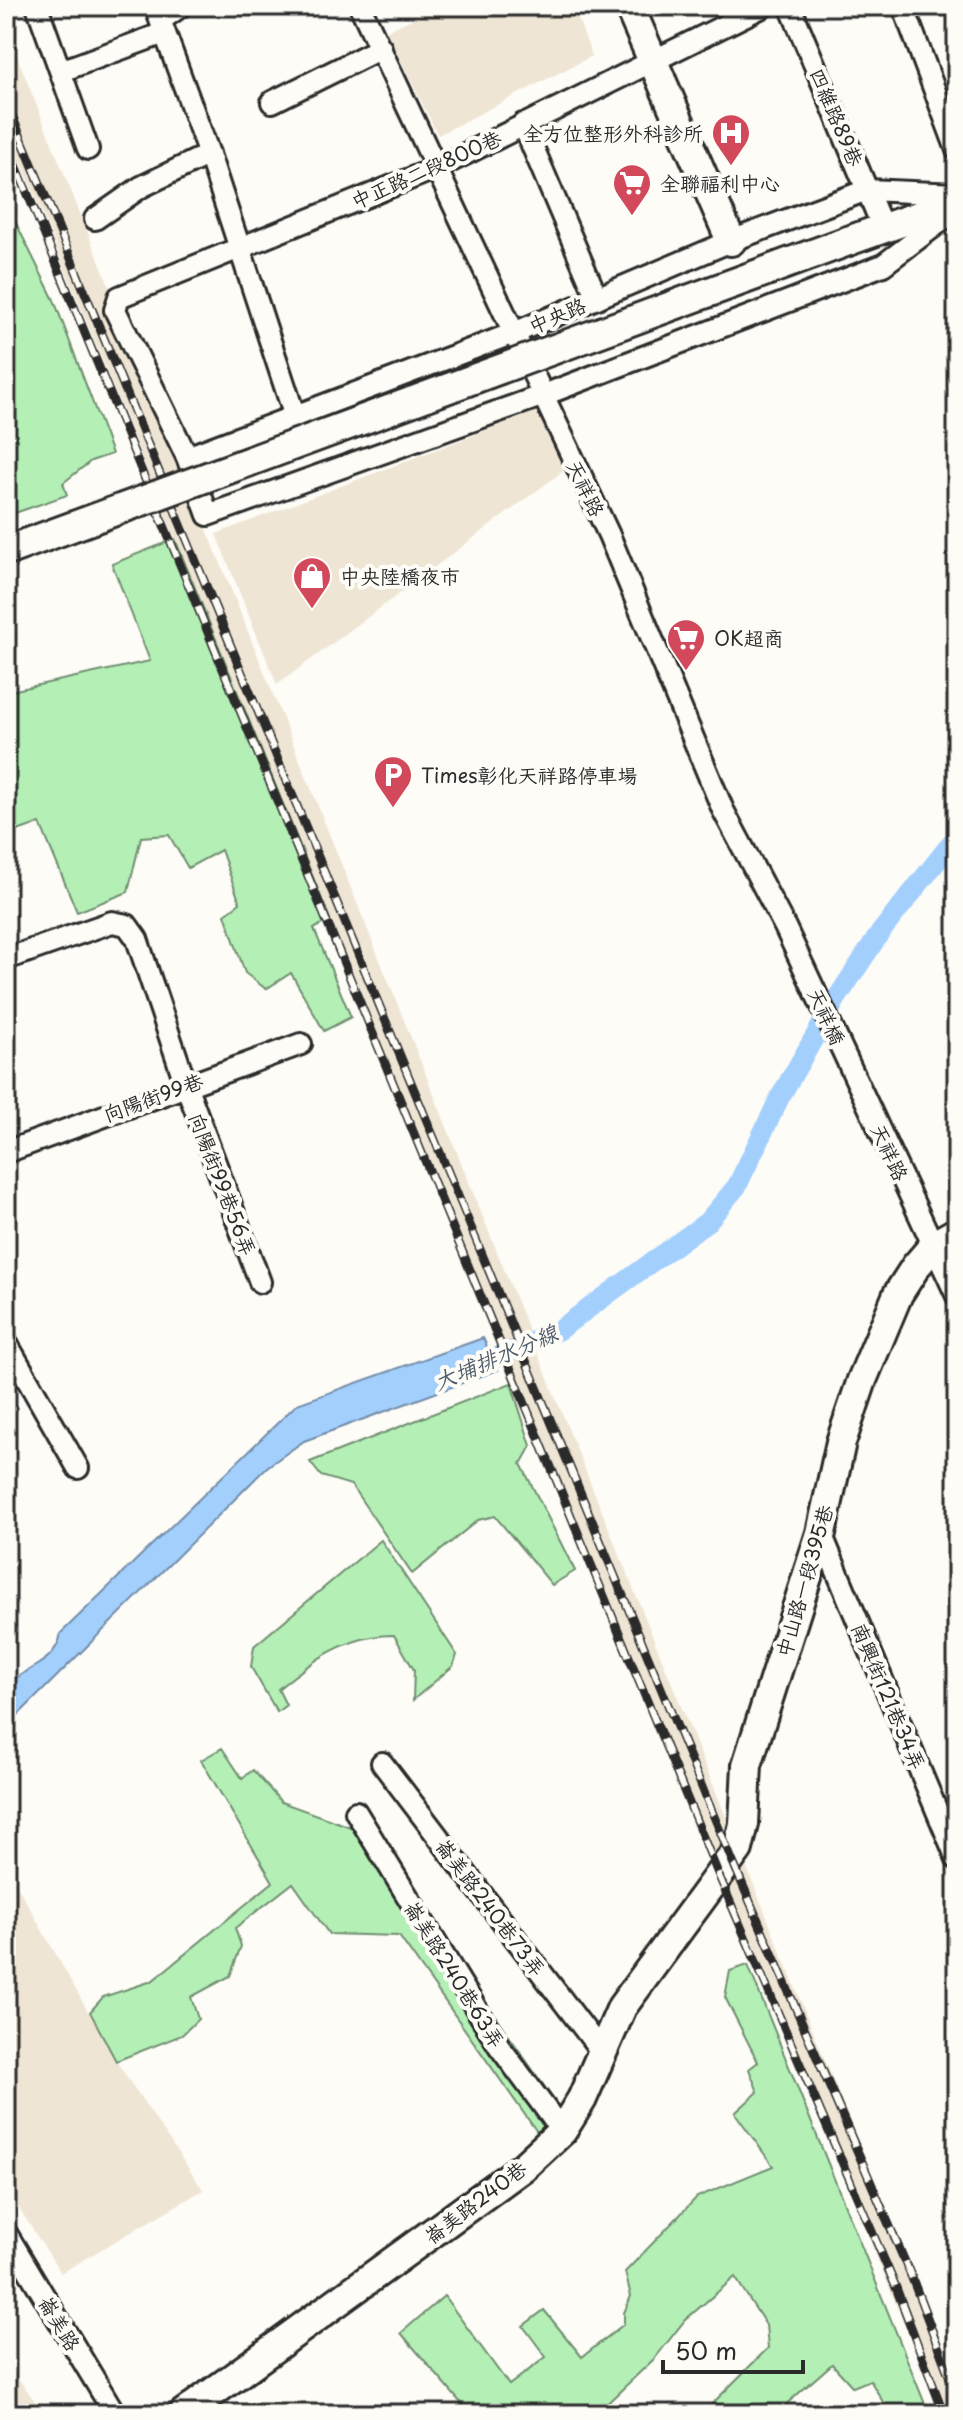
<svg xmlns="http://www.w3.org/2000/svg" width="963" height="2420" viewBox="0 0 963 2420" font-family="'Playpen Sans','LXGW WenKai TC',sans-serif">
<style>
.built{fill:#efe5d4}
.green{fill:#b4f0b6;stroke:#708e70;stroke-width:2}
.water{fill:#a3cffd;stroke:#738da9;stroke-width:2}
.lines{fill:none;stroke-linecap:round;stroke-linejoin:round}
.canal{stroke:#a3cffd;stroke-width:20}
.street-casing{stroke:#2b2b2b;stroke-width:26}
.secondary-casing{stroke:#2b2b2b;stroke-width:34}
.street{stroke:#fdfcf7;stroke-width:20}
.secondary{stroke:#fdfcf7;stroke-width:28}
.rail-casing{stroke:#2b2b2b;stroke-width:9}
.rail{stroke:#fdfcf7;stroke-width:6;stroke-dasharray:18;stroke-linecap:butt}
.secondary-bridge-casing{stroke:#2b2b2b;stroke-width:34;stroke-linecap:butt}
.secondary-bridge{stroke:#fdfcf7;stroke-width:28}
.labels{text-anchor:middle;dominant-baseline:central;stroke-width:8;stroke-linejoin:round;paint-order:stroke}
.street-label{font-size:20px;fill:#2b2b2b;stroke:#fdfcf7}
.poi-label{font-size:20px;fill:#2b2b2b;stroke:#fdfcf7;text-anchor:start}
.water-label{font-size:22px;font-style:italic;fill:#4f5c6a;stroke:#fdfcf7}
</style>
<rect width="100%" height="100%" fill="#fdfcf7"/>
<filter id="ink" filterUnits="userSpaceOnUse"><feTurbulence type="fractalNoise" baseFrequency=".0125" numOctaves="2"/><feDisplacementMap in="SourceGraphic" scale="16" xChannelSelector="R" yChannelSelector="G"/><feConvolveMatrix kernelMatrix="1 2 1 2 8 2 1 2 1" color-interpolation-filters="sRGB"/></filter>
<g filter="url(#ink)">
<g class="built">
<polygon points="440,6 573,6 592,56 438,135 386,31"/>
<polygon points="6,29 542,1364 957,2385 957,2414 941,2414 6,125"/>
<polygon points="547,407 574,463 277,685 216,534"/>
<polygon points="6,1866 116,2061 203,2190 61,2273 6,2188"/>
<polygon points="6,2363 38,2405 23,2414 6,2414"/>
</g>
<g class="green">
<polygon points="6,203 54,300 112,454 91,461 63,483 67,495 6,516"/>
<polygon points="175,539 330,919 314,929 351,1017 324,1031 291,973 266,989 245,973 225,914 240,903 221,850 188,868 169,835 141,837 128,892 77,912 40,823 6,835 6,692 150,661 112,564"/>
<polygon points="511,1383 531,1446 521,1464 575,1571 552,1585 495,1516 478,1520 412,1574 351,1485 321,1476 310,1462"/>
<path d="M381 1540 457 1655 453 1666 413 1700 414 1670 394 1635C347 1635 313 1660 278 1689L286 1705 277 1712 251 1667 254 1646Z"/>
<polygon points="222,1748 242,1778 253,1770 281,1802 367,1833 572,2126 547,2146 399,1936 329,1934 293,1883 235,1928 241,1946 230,1976 191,1997 198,2019 182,2035 116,2061 90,2012 103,1997 152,1981 273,1882 201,1760"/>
<polygon points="748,1965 929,2414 875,2414 886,2407 870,2380 853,2387 832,2364 775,2414 702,2414 768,2348 766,2325 735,2277 685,2320 655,2358 596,2414 466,2414 467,2410 401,2333 444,2296 509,2385 546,2357 523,2326 544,2310 582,2357 624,2324 624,2313 631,2296 625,2272 697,2197 773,2166 735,2113 758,2092 749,2069 758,2062 725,1997 730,1971"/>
</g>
<path class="water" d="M483 1338 498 1370 304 1441 267 1467 6 1727V1686C25 1667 56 1664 61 1633L297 1404Z"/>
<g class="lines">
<polyline class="canal" points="468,1370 559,1330 708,1221 737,1186 780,1097 837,998 880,933 957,836"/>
<defs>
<g id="street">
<polyline points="37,6 88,149"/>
<polyline points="155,6 209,154 295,417"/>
<polyline points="360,6 609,535 723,810 785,927 957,1296"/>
<polyline points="790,6 883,228"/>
<polyline points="903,6 957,150"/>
<polyline points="161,20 181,6"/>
<polyline points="61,71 164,33"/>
<polyline points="272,102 381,48"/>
<polyline points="523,124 597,298"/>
<polyline points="957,209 883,265 541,396 208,515 187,457 514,333 731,241 867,190 957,194"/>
<polyline points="95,219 141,187 209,154"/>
<polyline points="187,457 115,310 119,297 439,167 764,6"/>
<polyline points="6,959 112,922 127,925 137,939 186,1085 260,1282"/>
<polyline points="6,1152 301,1044"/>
<polyline points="6,1342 78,1468"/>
<polyline points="821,1533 957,1859"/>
<polyline points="382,1763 601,2051"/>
<polyline points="356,1812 499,2046 562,2131"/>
<polyline points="6,2233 115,2414"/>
</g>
<g id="secondary">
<polyline points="629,6 731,241"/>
<polyline points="848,241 957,202"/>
<polyline points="183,2414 523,2167 562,2131 582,2099 622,2007 738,1849 744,1824 747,1765 821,1533 841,1442 862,1380 898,1294 916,1266 934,1245 957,1232"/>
</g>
</defs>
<use href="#street" class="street-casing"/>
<use href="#secondary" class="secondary-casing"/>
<use href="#street" class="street"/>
<use href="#secondary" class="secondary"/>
<defs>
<g id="rail">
<polyline points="6,101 732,1860 912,2278 957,2396"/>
<polyline points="6,141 719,1876 895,2285 944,2414"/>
</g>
</defs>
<use href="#rail" class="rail-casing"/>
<use href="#rail" class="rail"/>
<defs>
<polyline id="secondary-bridge" points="6,551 848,241"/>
</defs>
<use href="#secondary-bridge" class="secondary-bridge-casing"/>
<use href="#secondary-bridge" class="secondary-bridge"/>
</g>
</g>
<defs>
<symbol id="hospital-pin" viewBox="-11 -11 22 30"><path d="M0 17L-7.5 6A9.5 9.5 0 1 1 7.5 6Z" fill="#d1495b" stroke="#fdfcf7"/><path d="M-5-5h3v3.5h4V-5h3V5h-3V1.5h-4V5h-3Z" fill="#fff"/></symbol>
<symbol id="supermarket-pin" viewBox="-11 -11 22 30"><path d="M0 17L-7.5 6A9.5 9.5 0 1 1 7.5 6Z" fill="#d1495b" stroke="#fdfcf7"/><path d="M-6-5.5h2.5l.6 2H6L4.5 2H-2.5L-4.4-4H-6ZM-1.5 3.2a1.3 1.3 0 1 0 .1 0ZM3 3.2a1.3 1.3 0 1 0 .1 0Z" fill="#fff"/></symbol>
<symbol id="shop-pin" viewBox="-11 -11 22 30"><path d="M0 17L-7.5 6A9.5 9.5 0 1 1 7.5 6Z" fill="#d1495b" stroke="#fdfcf7"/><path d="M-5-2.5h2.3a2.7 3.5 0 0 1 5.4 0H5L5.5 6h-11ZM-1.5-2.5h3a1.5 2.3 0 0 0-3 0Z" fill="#fff"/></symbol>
<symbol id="parking-pin" viewBox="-11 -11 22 30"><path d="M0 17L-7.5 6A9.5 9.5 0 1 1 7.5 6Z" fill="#d1495b" stroke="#fdfcf7"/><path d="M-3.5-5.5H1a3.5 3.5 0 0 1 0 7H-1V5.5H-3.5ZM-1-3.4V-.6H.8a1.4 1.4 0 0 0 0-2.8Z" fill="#fff"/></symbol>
</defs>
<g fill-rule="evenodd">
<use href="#hospital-pin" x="709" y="111" width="44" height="60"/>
<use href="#supermarket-pin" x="610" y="161" width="44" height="60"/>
<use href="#shop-pin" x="290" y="554" width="44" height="60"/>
<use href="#supermarket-pin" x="664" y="616" width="44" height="60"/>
<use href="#parking-pin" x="371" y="753" width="44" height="60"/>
</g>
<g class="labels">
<g class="street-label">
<text transform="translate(837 117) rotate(67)">四維路89巷</text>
<text transform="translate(426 169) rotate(-24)">中正路二段800巷</text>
<text transform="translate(557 315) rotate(-23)">中央路</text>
<text transform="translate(586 488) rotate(64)">天祥路</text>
<text transform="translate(827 1016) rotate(65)">天祥橋</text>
<text transform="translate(153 1097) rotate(-20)">向陽街99巷</text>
<text transform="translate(890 1152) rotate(65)">天祥路</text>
<text transform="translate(223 1184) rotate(69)">向陽街99巷56弄</text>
<text transform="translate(804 1581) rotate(-74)">中山路一段395巷</text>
<text transform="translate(889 1696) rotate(67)">南興街121巷34弄</text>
<text transform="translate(491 1907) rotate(53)">崙美路240巷73弄</text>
<text transform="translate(455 1974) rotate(58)">崙美路240巷63弄</text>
<text transform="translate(475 2202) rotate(-37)">崙美路240巷</text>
<text transform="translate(60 2323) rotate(59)">崙美路</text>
</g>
<g class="poi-label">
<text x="703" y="133" text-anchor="end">全方位整形外科診所</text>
<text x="660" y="183">全聯福利中心</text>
<text x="340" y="576">中央陸橋夜市</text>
<text x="714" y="638">OK超商</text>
<text x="421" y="775">Times彰化天祥路停車場</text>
</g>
<g class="water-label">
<text transform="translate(495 1356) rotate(-23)">大埔排水分線</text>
</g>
</g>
<rect width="963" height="2420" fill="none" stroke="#fdfcf7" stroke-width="32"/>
<rect x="16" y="16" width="931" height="2388" fill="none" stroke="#2b2b2b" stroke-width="3" filter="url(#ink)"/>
<path d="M663 2360v12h140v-12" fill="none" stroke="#2b2b2b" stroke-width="4"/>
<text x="675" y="2360" font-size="24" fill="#2b2b2b" stroke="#fdfcf7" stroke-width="6" paint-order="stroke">50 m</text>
</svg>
